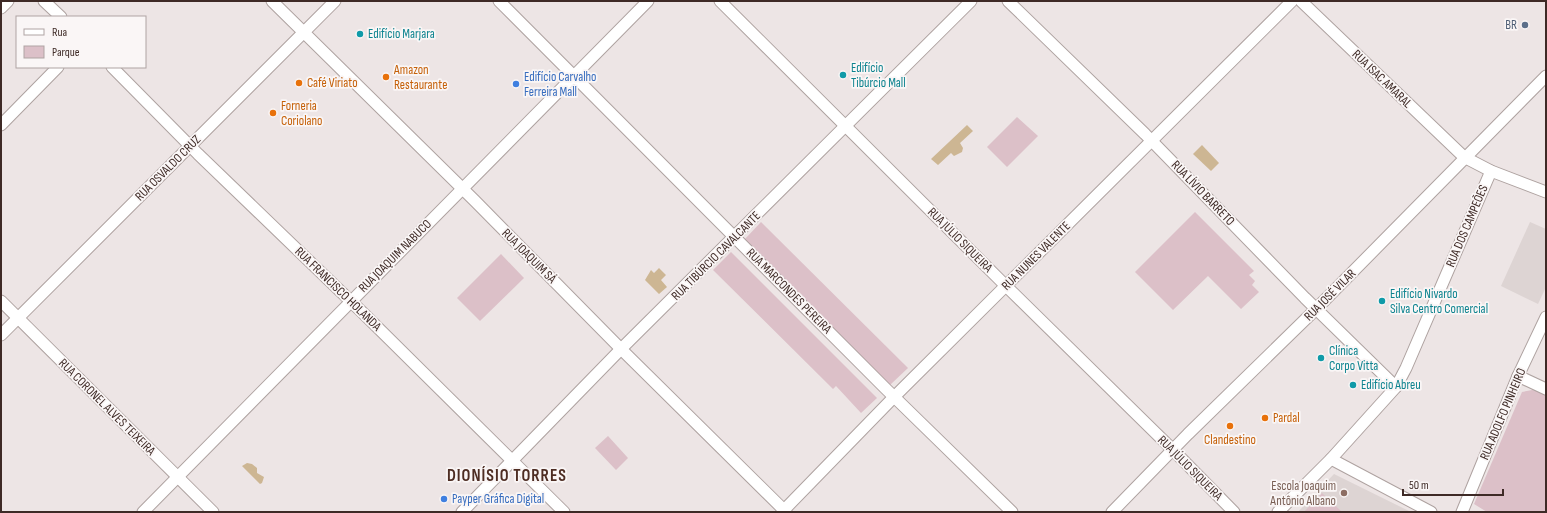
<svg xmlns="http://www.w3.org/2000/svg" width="1547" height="513" viewBox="0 0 1547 513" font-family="'Sofia Sans Condensed',sans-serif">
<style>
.built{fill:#ddd4d3}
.green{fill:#dcc0c8}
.water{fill:#cdb693}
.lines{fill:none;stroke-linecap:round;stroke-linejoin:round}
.minor-casing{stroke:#aea2a0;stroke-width:13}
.tertiary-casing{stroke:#aea2a0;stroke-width:13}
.minor{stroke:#fff;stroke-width:11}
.tertiary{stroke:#fff;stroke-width:11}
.service-dot{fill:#5c6f8a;stroke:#faf6f6;stroke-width:1.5}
.culture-dot{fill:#0f9aa8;stroke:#faf6f6;stroke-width:1.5}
.food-dot{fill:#e8710a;stroke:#faf6f6;stroke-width:1.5}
.shop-dot{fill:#3f7fe0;stroke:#faf6f6;stroke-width:1.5}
.education-dot{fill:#8d6e63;stroke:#faf6f6;stroke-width:1.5}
.labels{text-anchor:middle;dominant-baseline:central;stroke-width:3.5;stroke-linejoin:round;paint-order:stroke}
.service-label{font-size:13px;fill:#4e5e75;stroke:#faf6f6;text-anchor:end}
.culture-label{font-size:13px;fill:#0d838f;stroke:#faf6f6;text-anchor:start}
.food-label{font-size:13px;fill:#c56008;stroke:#faf6f6;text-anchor:start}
.shop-label{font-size:13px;fill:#366cbe;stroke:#faf6f6;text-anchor:start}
.street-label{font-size:13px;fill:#3e2a26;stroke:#faf6f6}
.education-label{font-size:13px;fill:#785e54;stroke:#faf6f6;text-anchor:end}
.district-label{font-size:17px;font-weight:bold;letter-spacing:1px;fill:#4e2d23;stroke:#faf6f6}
</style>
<rect width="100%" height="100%" fill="#ede5e5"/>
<g class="built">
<polygon points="1530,222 1546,229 1546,287 1538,304 1501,286"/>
<polygon points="1334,474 1411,512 1298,512"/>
</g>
<g class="green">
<polygon points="1017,117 1038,136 1007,167 987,147"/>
<polygon points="1195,212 1254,271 1249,275 1255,281 1252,285 1259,292 1241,309 1208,276 1173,310 1135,272"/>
<polygon points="761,222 908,368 890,385 744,240"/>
<polygon points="731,252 877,398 861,413 836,386 833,389 713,270"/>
<polygon points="501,254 524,278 480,321 457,298"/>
<polygon points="1532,390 1546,392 1546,512 1487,512 1474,504 1522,392"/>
<polygon points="608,436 628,458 616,470 595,448"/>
<polygon points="1322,493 1323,494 1342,512 1304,512"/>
</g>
<g class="water">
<polygon points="967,125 973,131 960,143 963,148 962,152 954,156 951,153 938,165 931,159"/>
<polygon points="1202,145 1219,163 1211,171 1193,154"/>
<polygon points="659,268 666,275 661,280 667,287 659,294 645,280 651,270 654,273"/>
<polygon points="247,463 252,464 257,468 257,473 264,477 262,483 260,484 242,466"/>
</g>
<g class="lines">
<defs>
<g id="minor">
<polyline points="44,1 61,17"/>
<polyline points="272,1 475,201 621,349 786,512"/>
<polyline points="499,1 885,388 1012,512"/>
<polyline points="720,1 1006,286 1173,450 1234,512"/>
<polyline points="1008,1 1145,134 1305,298 1396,387"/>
<polyline points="1301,1 1464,157 1491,171 1546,192"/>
<polyline points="112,67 198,154 363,313 564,512"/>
<polyline points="1,125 58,67"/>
<polyline points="1,301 213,512"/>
<polyline points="1518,376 1546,389"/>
<polyline points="1331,459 1431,512"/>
<polyline points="143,512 648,1"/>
<polyline points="1112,512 1188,434 1316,309 1546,76"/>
<polyline points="1278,512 1331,459 1396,387 1406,368 1491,171"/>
<polyline points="1462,512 1518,376 1546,317"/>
</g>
<g id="tertiary">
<polyline points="1,8 8,1"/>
<polyline points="1,335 335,1"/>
<polyline points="462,512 621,349 971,1"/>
<polyline points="782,512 894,397 1292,1"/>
</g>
</defs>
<use href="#minor" class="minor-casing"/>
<use href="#tertiary" class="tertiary-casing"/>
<use href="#minor" class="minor"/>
<use href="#tertiary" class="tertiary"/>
</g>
<circle class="service-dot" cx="1525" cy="25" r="4"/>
<g class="culture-dot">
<circle cx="360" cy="34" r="4"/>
<circle cx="843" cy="75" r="4"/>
<circle cx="1382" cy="301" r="4"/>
<circle cx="1321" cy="358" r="4"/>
<circle cx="1353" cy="385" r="4"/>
</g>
<g class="food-dot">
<circle cx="386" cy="77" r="4"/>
<circle cx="299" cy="83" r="4"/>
<circle cx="273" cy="113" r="4"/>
<circle cx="1265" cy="418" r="4"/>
<circle cx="1230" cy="426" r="4"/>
</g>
<g class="shop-dot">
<circle cx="516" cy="84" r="4"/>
<circle cx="444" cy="499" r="4"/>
</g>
<circle class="education-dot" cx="1344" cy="493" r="4"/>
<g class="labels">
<g class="service-label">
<text x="1517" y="25">BR</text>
</g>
<g class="culture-label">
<text x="368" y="34">Edifício Marjara</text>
<text x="851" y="68">Edifício<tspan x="851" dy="15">Tibúrcio Mall</tspan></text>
<text x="1390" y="294">Edifício Nivardo<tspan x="1390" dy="15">Silva Centro Comercial</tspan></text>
<text x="1329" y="351">Clínica<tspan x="1329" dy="15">Corpo Vitta</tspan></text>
<text x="1361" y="385">Edifício Abreu</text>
</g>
<g class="food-label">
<text x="394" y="70">Amazon<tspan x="394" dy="15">Restaurante</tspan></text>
<text x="307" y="83">Café Viriato</text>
<text x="281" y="106">Forneria<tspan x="281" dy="15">Coriolano</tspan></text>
<text x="1273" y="418">Pardal</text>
<text x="1230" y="440" text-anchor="middle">Clandestino</text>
</g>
<g class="shop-label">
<text x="524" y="77">Edifício Carvalho<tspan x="524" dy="15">Ferreira Mall</tspan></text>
<text x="452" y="499">Payper Gráfica Digital</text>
</g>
<g class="street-label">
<text transform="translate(1382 79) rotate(44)">RUA ISAC AMARAL</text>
<text transform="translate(168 168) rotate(-45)">RUA OSVALDO CRUZ</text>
<text transform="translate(1203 193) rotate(46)">RUA LÍVIO BARRETO</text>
<text transform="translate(1467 226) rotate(-67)">RUA DOS CAMPEÕES</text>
<text transform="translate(960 240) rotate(45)">RUA JÚLIO SIQUEIRA</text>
<text transform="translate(395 256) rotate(-45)">RUA JOAQUIM NABUCO</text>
<text transform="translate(529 256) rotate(45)">RUA JOAQUIM SÁ</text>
<text transform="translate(716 256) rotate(-45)">RUA TIBÚRCIO CAVALCANTE</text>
<text transform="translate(1036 256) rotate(-45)">RUA NUNES VALENTE</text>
<text transform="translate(338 289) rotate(44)">RUA FRANCISCO HOLANDA</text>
<text transform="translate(789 291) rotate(45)">RUA MARCONDES PEREIRA</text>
<text transform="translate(1330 295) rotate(-45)">RUA JOSÉ VILAR</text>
<text transform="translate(107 407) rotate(45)">RUA CORONEL ALVES TEIXEIRA</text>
<text transform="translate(1503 414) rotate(-67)">RUA ADOLFO PINHEIRO</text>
<text transform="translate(1190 468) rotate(45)">RUA JÚLIO SIQUEIRA</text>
</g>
<g class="education-label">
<text x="1336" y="486">Escola Joaquim<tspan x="1336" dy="15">Antônio Albano</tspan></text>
</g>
<g class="district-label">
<text x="507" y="476">DIONÍSIO TORRES</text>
</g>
</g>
<rect width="1547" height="513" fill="none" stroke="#3e2a26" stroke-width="4"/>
<rect x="16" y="16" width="130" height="52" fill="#faf6f6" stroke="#afa4a3"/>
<rect x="24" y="29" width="20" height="6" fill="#ffffff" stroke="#afa4a3"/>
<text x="52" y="36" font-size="12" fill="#3e2a26">Rua</text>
<rect x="24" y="46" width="20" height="12" fill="#dcc0c8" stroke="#afa4a3"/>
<text x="52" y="56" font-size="12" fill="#3e2a26">Parque</text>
<path d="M1403 489v6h100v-6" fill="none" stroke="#3e2a26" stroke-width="2"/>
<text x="1409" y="489" font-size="12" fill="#3e2a26" stroke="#faf6f6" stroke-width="3" paint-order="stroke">50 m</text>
</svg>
